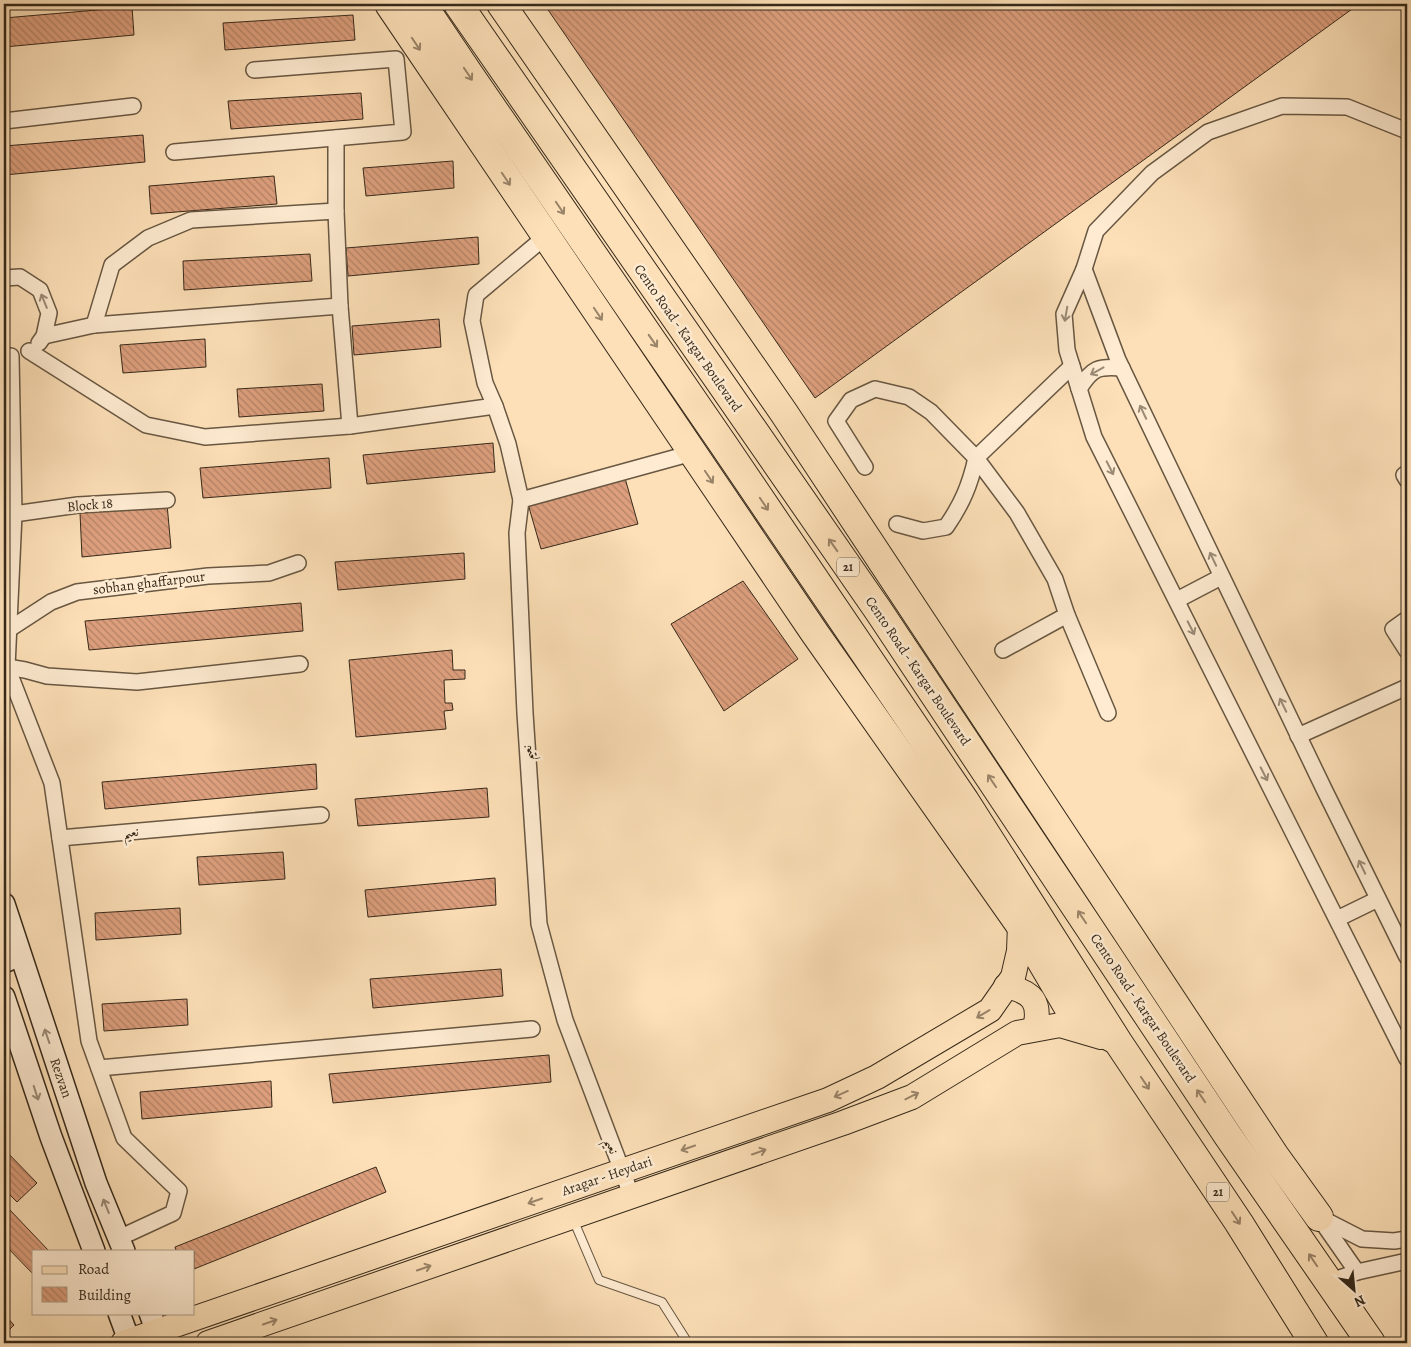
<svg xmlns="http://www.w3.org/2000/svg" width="1411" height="1347" viewBox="0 0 1411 1347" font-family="Alegreya,Amiri,serif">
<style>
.building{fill:url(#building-back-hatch);stroke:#36291a}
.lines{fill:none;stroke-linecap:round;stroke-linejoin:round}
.lane-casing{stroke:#685742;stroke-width:10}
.street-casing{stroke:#685742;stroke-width:18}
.secondary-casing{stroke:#36291a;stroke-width:24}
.primary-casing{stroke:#36291a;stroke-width:26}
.highway-casing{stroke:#36291a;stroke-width:30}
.lane{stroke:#feebd1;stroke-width:8}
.street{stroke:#feebd1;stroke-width:15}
.secondary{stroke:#feebd1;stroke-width:21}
.primary{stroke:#fde0b8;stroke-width:24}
.highway{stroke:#fde0b8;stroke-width:28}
.oneway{stroke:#9a8469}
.oneway2{stroke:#9a8a76}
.labels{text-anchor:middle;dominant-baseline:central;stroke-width:5;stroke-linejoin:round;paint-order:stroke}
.shield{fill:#feebd1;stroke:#726351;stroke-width:1}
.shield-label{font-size:12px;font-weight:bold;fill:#36291a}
.street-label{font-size:14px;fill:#36291a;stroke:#feebd1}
</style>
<defs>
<pattern id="building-back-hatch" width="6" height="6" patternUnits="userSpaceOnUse" patternTransform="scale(1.25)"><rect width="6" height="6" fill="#dd9f7d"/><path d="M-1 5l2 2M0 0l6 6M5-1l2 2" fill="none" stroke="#b48266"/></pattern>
</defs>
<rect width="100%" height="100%" fill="#fde0b8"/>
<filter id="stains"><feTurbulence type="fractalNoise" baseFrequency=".004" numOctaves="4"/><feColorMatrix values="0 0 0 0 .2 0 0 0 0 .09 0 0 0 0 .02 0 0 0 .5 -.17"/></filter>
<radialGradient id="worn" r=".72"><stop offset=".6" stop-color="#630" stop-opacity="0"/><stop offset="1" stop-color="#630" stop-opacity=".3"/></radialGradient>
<g class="building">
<polygon points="544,4 1359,4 815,398"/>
<polygon points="132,7 134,35 4,47 4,18"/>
<polygon points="353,15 355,40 225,50 223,23"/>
<polygon points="361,93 363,119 231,129 228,101"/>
<polygon points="143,135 145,162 4,175 4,146"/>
<polygon points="453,161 454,188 366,196 363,168"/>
<polygon points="274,176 277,204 151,214 149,186"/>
<polygon points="478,237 479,264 348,276 346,248"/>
<polygon points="310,254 312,281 184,290 183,261"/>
<polygon points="439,319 441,347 354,355 352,326"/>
<polygon points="205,339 206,367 123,373 120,345"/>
<polygon points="322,384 324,411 239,417 237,389"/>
<polygon points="493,443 495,472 367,484 363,455"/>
<polygon points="329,458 331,488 203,498 200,468"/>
<polygon points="625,478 638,524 541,549 528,504"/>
<polygon points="167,504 171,548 82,557 80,513"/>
<polygon points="464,553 465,579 338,590 335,562"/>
<polygon points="743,581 798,659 724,711 671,624"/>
<polygon points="301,603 303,631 89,650 85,621"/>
<polygon points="452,650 453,670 465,670 465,679 444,680 445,703 452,703 453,710 444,711 446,729 356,737 349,660"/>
<polygon points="316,764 317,789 105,809 102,782"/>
<polygon points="487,788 489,817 358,826 355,799"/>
<polygon points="283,852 285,879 199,885 197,857"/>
<polygon points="495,878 496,905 368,917 365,890"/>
<polygon points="180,908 181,934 96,940 95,913"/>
<polygon points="501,969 503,996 373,1008 370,979"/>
<polygon points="187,999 188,1025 104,1031 102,1004"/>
<polygon points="549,1055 551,1082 333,1103 329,1074"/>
<polygon points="271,1081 272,1107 142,1119 140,1092"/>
<polygon points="4,1149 37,1183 17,1202 4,1189"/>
<polygon points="376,1167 386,1192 194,1269 194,1251 176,1251 175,1247"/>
<polygon points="9,1209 49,1251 34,1251 34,1275 4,1244 4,1214"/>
<polygon points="4,1314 14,1325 4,1335"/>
</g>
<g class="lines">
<defs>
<polyline id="lane" points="573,1219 599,1280 662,1302 688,1343"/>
<g id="street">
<polyline points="4,121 133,106"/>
<polyline points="1407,131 1347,107 1282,106 1208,132 1152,173 1096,231 1084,269 1064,314 1067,350 1094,437 1407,1059"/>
<polyline points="336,138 336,211"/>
<polyline points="174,152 403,132 396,59 254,70"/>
<polyline points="1084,269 1118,360 1324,789 1407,957"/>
<polyline points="4,278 20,277 40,290 49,313 44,336 39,343"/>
<polyline points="94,325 112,265 148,238 191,220 336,211 340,306 350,426"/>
<polyline points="44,336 94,325 340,306"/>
<polyline points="29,351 146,425 205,437 350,426 495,406"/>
<polyline points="11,356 14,514 7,667 52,783 89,1041 124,1138 179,1191 173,1213 119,1238"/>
<path d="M1079 389C1092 368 1098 366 1122 368"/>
<polyline points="976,458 1017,513 1055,579 1067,615 1003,650"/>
<polyline points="865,467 836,421 851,400 875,389 909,397 931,412 976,458 1072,366"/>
<polyline points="1407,473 1404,475 1407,480"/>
<polyline points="521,500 508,444 495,406 485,383 472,321 476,295 545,237"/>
<polyline points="14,514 78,505 167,500"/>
<path d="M897 524 923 531 946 527C962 504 970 485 976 458"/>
<polyline points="1177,600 1221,577"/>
<polyline points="1067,615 1108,713"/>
<polyline points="1407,619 1393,629 1407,651"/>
<polyline points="8,630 51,602 77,592 208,576 269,573 298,563"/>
<polyline points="7,667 25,670 47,676 137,682 300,664"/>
<polyline points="1298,736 1407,687"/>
<polyline points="60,838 321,815"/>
<polyline points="1337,919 1378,899"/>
<polyline points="99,1068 532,1029"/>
<polyline points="632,1197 565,1020 539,924 525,713 517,533 521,500 692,453"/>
<polyline points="1319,1217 1362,1239 1394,1241 1407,1239"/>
<polyline points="1320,1219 1357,1272"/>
<polyline points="1328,1282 1357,1272 1407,1261"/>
</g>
<g id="secondary">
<polyline points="4,904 96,1183 124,1251"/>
<polyline points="4,962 20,955"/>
<polyline points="4,997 51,1137 94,1251"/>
<polyline points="119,1313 130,1343"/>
<polyline points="150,1313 161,1343"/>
</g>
<g id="primary">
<path d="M1006 986C1033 992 1041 1002 1035 1029"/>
<polyline points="123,1343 828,1100 877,1077 990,1010 1013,977 1019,951 1020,925"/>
<polyline points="208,1343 843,1123 912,1097 1017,1033 1060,1025 1101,1037"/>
</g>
<g id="highway">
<polyline points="389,4 814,632 1020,925 1071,1012 1112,1038"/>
<polyline points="422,4 469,74 723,444 965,801 1118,1042 1239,1223 1314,1343"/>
<polyline points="458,4 878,610 1228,1136 1371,1343"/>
<polyline points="501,4 784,413 1275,1156 1319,1217"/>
</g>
</defs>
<use href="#lane" class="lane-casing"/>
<use href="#street" class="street-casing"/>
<use href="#secondary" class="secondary-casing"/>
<use href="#primary" class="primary-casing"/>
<use href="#highway" class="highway-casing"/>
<use href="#lane" class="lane"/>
<use href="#street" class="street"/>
<use href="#secondary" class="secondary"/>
<use href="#primary" class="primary"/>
<use href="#highway" class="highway"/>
</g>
<defs><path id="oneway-shaft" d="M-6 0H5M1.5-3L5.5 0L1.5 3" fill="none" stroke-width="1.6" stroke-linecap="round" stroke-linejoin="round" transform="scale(1.25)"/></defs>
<g class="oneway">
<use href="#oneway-shaft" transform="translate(416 44) rotate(56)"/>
<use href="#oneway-shaft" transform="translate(468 74) rotate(56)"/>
<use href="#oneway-shaft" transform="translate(506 179) rotate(56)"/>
<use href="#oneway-shaft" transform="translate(560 208) rotate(56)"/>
<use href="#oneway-shaft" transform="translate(598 314) rotate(56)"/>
<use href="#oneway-shaft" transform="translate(653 341) rotate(55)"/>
<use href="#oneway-shaft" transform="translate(709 477) rotate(56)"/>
<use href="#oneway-shaft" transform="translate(764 504) rotate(56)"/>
<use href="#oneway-shaft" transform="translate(833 545) rotate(-125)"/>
<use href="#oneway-shaft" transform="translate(992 781) rotate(-124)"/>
<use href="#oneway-shaft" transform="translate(1082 917) rotate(-124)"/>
<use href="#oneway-shaft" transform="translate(983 1014) rotate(149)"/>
<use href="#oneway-shaft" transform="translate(1145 1083) rotate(56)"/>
<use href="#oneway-shaft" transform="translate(841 1094) rotate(156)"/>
<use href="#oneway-shaft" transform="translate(912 1096) rotate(-27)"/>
<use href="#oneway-shaft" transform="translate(1201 1096) rotate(-124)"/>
<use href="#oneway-shaft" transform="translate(688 1148) rotate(161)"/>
<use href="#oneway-shaft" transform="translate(759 1152) rotate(-19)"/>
<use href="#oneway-shaft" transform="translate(535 1201) rotate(161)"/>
<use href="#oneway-shaft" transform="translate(1236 1218) rotate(57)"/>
<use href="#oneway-shaft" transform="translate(1313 1260) rotate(-124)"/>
<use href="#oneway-shaft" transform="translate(424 1268) rotate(-19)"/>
<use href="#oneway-shaft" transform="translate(270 1322) rotate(-19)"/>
</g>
<g class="oneway2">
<use href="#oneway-shaft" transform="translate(44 301) rotate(-112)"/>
<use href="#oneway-shaft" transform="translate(1066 314) rotate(100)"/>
<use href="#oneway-shaft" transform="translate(1097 371) rotate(151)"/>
<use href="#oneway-shaft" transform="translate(1143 412) rotate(-115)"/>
<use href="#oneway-shaft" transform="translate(1110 468) rotate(63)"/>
<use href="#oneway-shaft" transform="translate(1213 559) rotate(-115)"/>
<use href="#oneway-shaft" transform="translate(1191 628) rotate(63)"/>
<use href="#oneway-shaft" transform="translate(1283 705) rotate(-116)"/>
<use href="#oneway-shaft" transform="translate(1264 774) rotate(63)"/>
<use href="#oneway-shaft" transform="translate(1362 867) rotate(-116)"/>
<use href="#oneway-shaft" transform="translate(47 1036) rotate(-109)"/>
<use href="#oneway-shaft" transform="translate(36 1093) rotate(72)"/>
<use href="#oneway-shaft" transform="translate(106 1206) rotate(-112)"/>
</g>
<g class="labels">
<g class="shield">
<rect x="837" y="557.5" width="22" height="19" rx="4"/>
<rect x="1207" y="1182.5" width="22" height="19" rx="4"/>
</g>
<g class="shield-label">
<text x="848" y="567">21</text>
<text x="1218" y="1192">21</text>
</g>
<g class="street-label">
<text transform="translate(688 338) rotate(55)">Cento Road - Kargar Boulevard</text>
<text transform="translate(90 505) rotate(-5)">Block 18</text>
<text transform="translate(149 583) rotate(-7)">sobhan ghaffarpour</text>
<text transform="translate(918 671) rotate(56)">Cento Road - Kargar Boulevard</text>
<text transform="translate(527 753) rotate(-94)">نعیم</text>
<text transform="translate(131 832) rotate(-5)">نعیم</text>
<text transform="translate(1143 1008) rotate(56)">Cento Road - Kargar Boulevard</text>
<text transform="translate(61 1078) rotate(71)">Rezvan</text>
<text transform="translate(612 1146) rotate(70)">نعیم</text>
<text transform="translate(607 1176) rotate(-19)">Aragar - Heydari</text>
</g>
</g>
<rect width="1411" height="1347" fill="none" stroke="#fde0b8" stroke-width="20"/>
<rect x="5" y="5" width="1401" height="1337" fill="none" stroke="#36291a" stroke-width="2.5"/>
<rect x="10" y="10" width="1391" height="1327" fill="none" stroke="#36291a"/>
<rect x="32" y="1250" width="162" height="65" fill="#feebd1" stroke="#ae9d88"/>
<rect x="42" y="1266" width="25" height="8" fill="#fde0b8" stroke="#ae9d88"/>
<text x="78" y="1274" font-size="15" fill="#36291a">Road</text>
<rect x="42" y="1287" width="25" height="15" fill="url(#building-back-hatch)" stroke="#ae9d88"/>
<text x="78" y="1300" font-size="15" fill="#36291a">Building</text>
<g transform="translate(1354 1290) rotate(153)" stroke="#feebd1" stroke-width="4" paint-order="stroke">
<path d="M0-4L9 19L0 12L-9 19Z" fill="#36291a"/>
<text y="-8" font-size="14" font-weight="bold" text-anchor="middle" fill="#36291a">N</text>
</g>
<rect width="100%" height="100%" filter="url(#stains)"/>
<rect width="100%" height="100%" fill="url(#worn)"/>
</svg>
